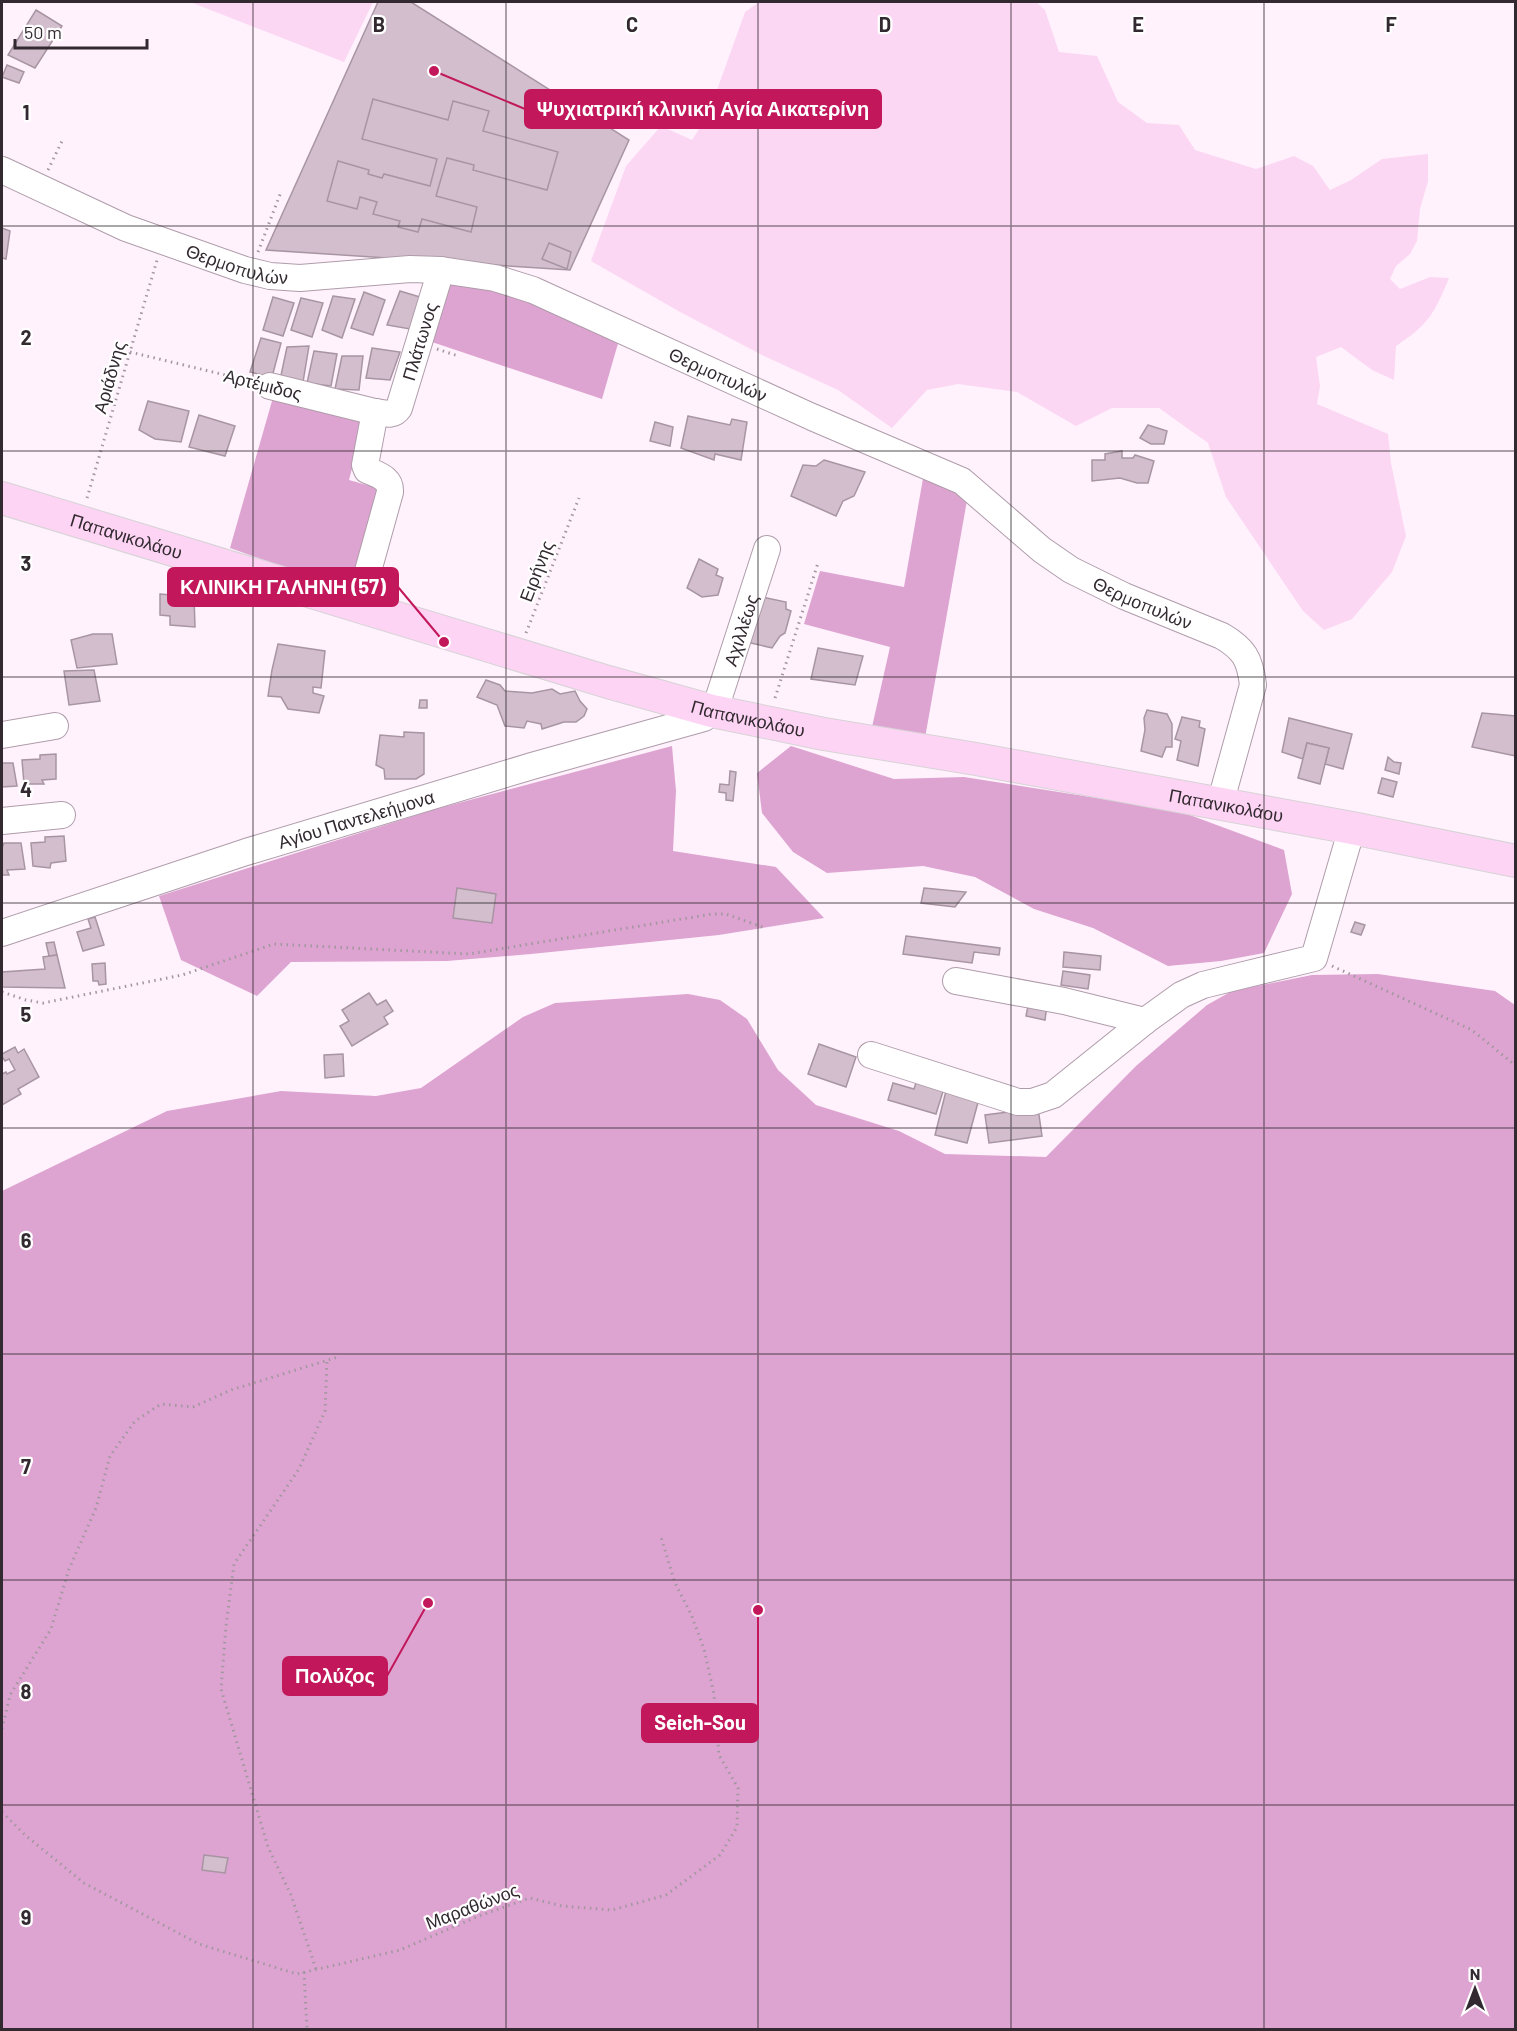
<svg xmlns="http://www.w3.org/2000/svg" width="1517" height="2031" viewBox="0 0 1517 2031" font-family="Barlow,sans-serif">
<style>
.green{fill:#fcd7f3}
.forest{fill:#dea4d1}
.building{fill:#d2becd;stroke:#a895a3;stroke-width:1.5}
.lines{fill:none;stroke-linecap:round;stroke-linejoin:round}
.minor-casing{stroke:#af9caa;stroke-width:28}
.major-casing{stroke:#d6d4d6;stroke-width:34}
.path{stroke:#a2979f;stroke-width:3;stroke-dasharray:1.5 4.5;stroke-linecap:butt}
.minor{stroke:#fff;stroke-width:26}
.major{stroke:#fdd4f4;stroke-width:32}
.grid{fill:none;stroke:#322a30;stroke-width:1.5;stroke-opacity:0.55}
.labels{text-anchor:middle;dominant-baseline:central;stroke-width:4.5;stroke-linejoin:round;paint-order:stroke}
.street-label{font-size:18px;fill:#322a30;stroke:#fff}
.grid-label{font-size:20px;text-anchor:middle;font-weight:bold;fill:#322a30;stroke:#fff;stroke-width:4.5;stroke-linejoin:round;paint-order:stroke}
.leader{fill:none;stroke:#c2185b;stroke-width:2}
.callout-dot{fill:#c2185b;stroke:#fff;stroke-width:2}
.callout{fill:#c2185b;stroke:#c2185b;stroke-width:2}
.callout-label{font-size:20px;text-anchor:middle;font-weight:bold;fill:#fff}
</style>
<rect width="100%" height="100%" fill="#fff2fc"/>
<g class="green">
<polygon points="190,2 373,2 344,62"/>
<path d="M759 2H1036L1045 10 1059 52 1097 56 1118 102 1147 123 1179 125 1195 150 1256 169 1294 156 1313 166 1330 190 1351 180 1382 159 1428 154V181L1420 209 1417 241 1410 254 1396 266 1390 279 1400 289 1430 277 1449 278C1434 314 1429 324 1396 346L1394 380 1372 370 1341 347 1316 357 1320 386 1317 404 1388 434 1391 463 1406 536 1392 572 1352 619 1324 630 1303 611 1226 497 1208 443 1159 408H1112L1076 426 1017 392 958 384 927 390 892 428 838 390 764 356 682 313 591 261 626 166 661 126 692 140 708 115 745 12Z"/>
</g>
<g class="forest">
<polygon points="447,279 484,286 621,333 602,399 426,340"/>
<polygon points="274,394 364,423 349,480 384,490 355,592 230,548"/>
<polygon points="925,467 969,489 925,738 872,727 890,647 804,624 820,571 904,587"/>
<polygon points="672,746 676,791 673,851 776,867 824,918 719,935 531,954 447,961 291,962 257,996 181,960 159,896 436,809"/>
<polygon points="791,746 894,779 964,777 1179,811 1284,850 1292,894 1264,953 1221,961 1168,966 1093,928 1034,909 975,877 923,866 827,873 793,852 762,813 757,773"/>
<polygon points="1378,974 1495,991 1515,1005 1515,2029 2,2030 2,1191 167,1111 281,1091 376,1096 421,1088 523,1017 555,1003 688,994 720,1000 747,1019 778,1070 816,1105 899,1131 945,1154 1046,1157 1136,1066 1207,1005 1232,991 1312,975"/>
</g>
<g class="building">
<polygon points="378,2 411,2 629,140 570,270 266,250"/>
<polygon points="36,10 62,26 35,68 8,55"/>
<polygon points="7,65 24,72 19,83 2,77"/>
<polygon points="373,99 448,120 453,101 489,111 483,131 558,152 547,190 473,170 474,165 447,158 436,196 477,207 471,232 422,219 418,232 398,227 400,221 373,214 377,202 360,197 357,209 327,201 338,161 369,170 368,174 382,178 384,174 430,186 437,159 362,139"/>
<polygon points="2,228 10,231 6,259 2,258"/>
<polygon points="549,243 571,252 567,269 542,259"/>
<polygon points="400,291 420,297 410,329 387,325"/>
<polygon points="364,292 385,300 373,335 351,328"/>
<polygon points="333,296 355,299 342,338 322,330"/>
<polygon points="273,297 294,303 283,336 263,330"/>
<polygon points="301,298 323,303 312,337 291,330"/>
<polygon points="261,338 281,343 272,377 250,372"/>
<polygon points="309,346 303,382 280,380 287,347"/>
<polygon points="372,348 400,352 390,380 366,378"/>
<polygon points="314,351 337,354 331,386 307,383"/>
<polygon points="342,356 363,356 359,390 335,389"/>
<polygon points="148,401 189,411 181,442 155,439 139,430"/>
<polygon points="199,415 235,426 225,456 189,447"/>
<polygon points="688,416 730,425 732,419 747,422 741,460 715,454 714,460 681,448"/>
<polygon points="655,422 673,427 670,446 650,441"/>
<polygon points="1148,425 1167,431 1164,444 1151,444 1140,438"/>
<polygon points="1122,451 1122,458 1133,458 1135,455 1154,461 1148,483 1137,483 1120,478 1092,481 1092,460 1105,460 1105,454"/>
<polygon points="824,460 865,472 854,496 843,501 836,516 791,496 803,465 816,466"/>
<polygon points="699,559 718,569 716,575 723,578 718,595 702,597 687,588"/>
<polygon points="160,594 194,597 195,627 170,625 170,616 160,615"/>
<polygon points="762,597 786,602 786,609 791,611 785,633 780,636 772,648 751,643 746,636"/>
<polygon points="93,634 112,634 117,664 77,668 71,640"/>
<polygon points="278,644 325,651 321,688 313,687 313,693 324,696 319,713 288,709 281,697 268,696 272,670"/>
<polygon points="818,648 863,656 855,685 811,679"/>
<polygon points="94,670 100,701 69,705 64,671"/>
<polygon points="486,680 500,685 505,691 532,693 552,689 560,694 575,691 580,701 587,709 584,716 576,722 564,722 542,729 541,724 527,721 524,728 505,726 497,705 477,697"/>
<polygon points="420,700 427,700 427,708 419,708"/>
<polygon points="1147,710 1167,714 1172,724 1172,747 1166,747 1162,757 1141,751 1145,730 1144,718"/>
<polygon points="1482,713 1516,716 1516,756 1472,747"/>
<polygon points="1182,717 1200,721 1199,727 1205,729 1198,766 1177,760 1181,741 1175,739"/>
<polygon points="1289,718 1352,734 1343,769 1325,764 1329,748 1307,743 1303,759 1282,752"/>
<polygon points="404,732 424,733 424,774 416,779 385,779 384,769 376,765 380,735 404,737"/>
<polygon points="1307,743 1329,748 1320,784 1298,778"/>
<polygon points="56,754 56,779 42,780 44,784 24,784 22,760 40,759 40,755"/>
<polygon points="1388,757 1394,762 1401,763 1399,774 1385,770"/>
<polygon points="2,763 13,763 17,786 2,787"/>
<polygon points="730,771 736,772 733,801 726,800 726,793 719,792 720,784 729,785"/>
<polygon points="1382,778 1397,782 1393,797 1378,793"/>
<polygon points="64,836 66,861 51,863 50,868 33,866 31,843 45,842 45,837"/>
<polygon points="4,843 21,843 25,869 7,870 9,875 2,875 2,848"/>
<polygon points="457,888 496,894 492,923 453,918"/>
<polygon points="924,888 966,892 955,907 921,903"/>
<polygon points="95,917 104,945 83,951 77,932 91,928 88,919"/>
<polygon points="1355,922 1365,925 1361,935 1351,932"/>
<polygon points="906,936 1000,948 999,955 974,952 972,963 903,954"/>
<polygon points="54,942 57,955 49,956 46,943"/>
<polygon points="1064,952 1101,956 1100,970 1063,967"/>
<polygon points="57,955 65,988 2,987 2,972 45,969 43,957"/>
<polygon points="105,963 106,984 99,985 98,981 93,981 92,964"/>
<polygon points="1063,971 1090,975 1088,989 1061,985"/>
<polygon points="369,993 377,1005 386,1000 393,1011 384,1017 388,1024 352,1046 340,1026 349,1021 342,1010"/>
<polygon points="1029,1001 1047,1005 1045,1020 1026,1016"/>
<polygon points="819,1044 856,1057 846,1087 808,1074"/>
<polygon points="15,1047 18,1053 24,1049 39,1077 18,1089 21,1094 2,1105 2,1074 6,1072 7,1074 15,1070 9,1059 5,1061 3,1058 2,1059 2,1054"/>
<polygon points="343,1054 344,1076 325,1078 324,1055"/>
<polygon points="918,1076 945,1085 936,1114 888,1100 893,1083 914,1089"/>
<polygon points="947,1087 980,1095 967,1143 935,1135"/>
<polygon points="1038,1108 1042,1136 989,1143 985,1115"/>
<polygon points="204,1855 228,1858 225,1873 202,1870"/>
</g>
<g class="lines">
<defs>
<g id="minor">
<path id="s1" d="M2 170 126 228 245 270 270 276 300 278 410 269 441 270 495 278 533 290 812 417 962 481 1042 550 1071 570 1124 596 1222 636C1244 649 1250 659 1253 685L1220 804"/>
<path id="s2" d="M270 386 375 412C384 413 393 417 399 408L441 270"/>
<path d="M358 607 390 492C391 478 378 475 367 470L365 465 375 412"/>
<polyline points="2,735 55,726"/>
<polyline points="2,821 62,815"/>
<path id="s3" d="M2 933 246 852 532 766 704 718 712 711 718 700 767 549"/>
<polyline points="956,981 1064,1001 1145,1021"/>
<polyline points="871,1055 1018,1102 1032,1102 1053,1095 1145,1021 1181,995 1203,985 1314,958 1352,828"/>
</g>
<g id="major">
<path id="s4" d="M2 498 608 682 712 711 824 734 976 759 1352 828 1516 861"/>
</g>
</defs>
<use href="#minor" class="minor-casing"/>
<use href="#major" class="major-casing"/>
<g class="path">
<polyline points="48,170 62,141"/>
<polyline points="258,252 281,192"/>
<polyline points="437,349 458,356"/>
<polyline points="130,352 250,381"/>
<polyline points="87,498 157,260"/>
<polyline points="526,633 579,498"/>
<polyline points="775,698 818,563"/>
<polyline points="1332,966 1472,1030 1516,1066"/>
<polyline points="2,992 26,1000 43,1003 182,975 274,944 469,954 712,914 726,914 765,928"/>
<polyline points="2,1729 10,1695 51,1629 69,1569 96,1508 110,1456 135,1421 161,1404 193,1407 231,1390 338,1357"/>
<polyline points="2,1812 25,1835 84,1883 199,1944 297,1974 400,1950 479,1916 530,1898 562,1906 612,1910 666,1895 720,1855 737,1827 738,1788 719,1755 714,1694 704,1649 691,1614 675,1583 661,1537"/>
<polyline points="316,1969 291,1895 268,1847 221,1689 226,1626 234,1564 299,1469 325,1411 327,1361"/>
<polyline points="304,1972 307,2030"/>
</g>
<use href="#minor" class="minor"/>
<use href="#major" class="major"/>
</g>
<path class="grid" d="M253 2V2030M506 2V2030M758 2V2030M1011 2V2030M1264 2V2030M2 226H1516M2 451H1516M2 677H1516M2 903H1516M2 1128H1516M2 1354H1516M2 1580H1516M2 1805H1516"/>
<g class="labels">
<g class="street-label">
<text stroke="none"><textPath href="#s1" startOffset="254">Θερμοπυλών</textPath></text>
<text stroke="none"><textPath href="#s2" startOffset="204">Πλάτωνος</textPath></text>
<text stroke="none"><textPath href="#s1" startOffset="758">Θερμοπυλών</textPath></text>
<text transform="translate(109 377) rotate(-74)">Αριάδνης</text>
<text transform="translate(263 384) rotate(14)">Αρτέμιδος</text>
<text stroke="none"><textPath href="#s4" startOffset="130">Παπανικολάου</textPath></text>
<text transform="translate(536 571) rotate(-69)">Ειρήνης</text>
<text stroke="none"><textPath href="#s1" startOffset="1244">Θερμοπυλών</textPath></text>
<text stroke="none"><textPath href="#s3" startOffset="831">Αχιλλέως</textPath></text>
<text stroke="none"><textPath href="#s4" startOffset="778">Παπανικολάου</textPath></text>
<text stroke="none"><textPath href="#s4" startOffset="1264">Παπανικολάου</textPath></text>
<text stroke="none"><textPath href="#s3" startOffset="372">Αγίου Παντελεήμονα</textPath></text>
<text transform="translate(472 1906) rotate(-21)">Μαραθώνος</text>
</g>
</g>
<g class="grid-label">
<text x="379" y="32">B</text>
<text x="632" y="32">C</text>
<text x="885" y="32">D</text>
<text x="1138" y="32">E</text>
<text x="1391" y="32">F</text>
<text x="26" y="120">1</text>
<text x="26" y="345">2</text>
<text x="26" y="571">3</text>
<text x="26" y="797">4</text>
<text x="26" y="1022">5</text>
<text x="26" y="1248">6</text>
<text x="26" y="1474">7</text>
<text x="26" y="1699">8</text>
<text x="26" y="1925">9</text>
</g>
<path class="leader" d="M434 71L525 109M444 642L398 587M428 1603L387 1676M758 1610L758 1723"/>
<g class="callout-dot">
<circle cx="434" cy="71" r="6"/>
<circle cx="444" cy="642" r="6"/>
<circle cx="428" cy="1603" r="6"/>
<circle cx="758" cy="1610" r="6"/>
</g>
<g class="callout">
<rect x="525" y="90" width="356" height="38" rx="6"/>
<rect x="168" y="568" width="230" height="38" rx="6"/>
<rect x="283" y="1657" width="104" height="38" rx="6"/>
<rect x="642" y="1704" width="116" height="38" rx="6"/>
</g>
<g class="callout-label">
<text x="703" y="116">Ψυχιατρική κλινική Αγία Αικατερίνη</text>
<text x="283" y="594">ΚΛΙΝΙΚΗ ΓΑΛΗΝΗ (57)</text>
<text x="335" y="1683">Πολύζος</text>
<text x="700" y="1730">Seich-Sou</text>
</g>
<rect width="1517" height="2031" fill="none" stroke="#322a30" stroke-width="6"/>
<g transform="translate(1475 1989)" stroke="#ffffff" stroke-width="4.5" paint-order="stroke">
<path d="M0-4.5L10 22L0 15L-10 22Z" fill="#322a30"/>
<text y="-9" font-size="16" font-weight="bold" text-anchor="middle" fill="#322a30">N</text>
</g>
<path d="M15 39v9h132v-9" fill="none" stroke="#322a30" stroke-width="3"/>
<text x="24" y="39" font-size="18" fill="#322a30" stroke="#ffffff" stroke-width="4.5" paint-order="stroke">50 m</text>
</svg>
